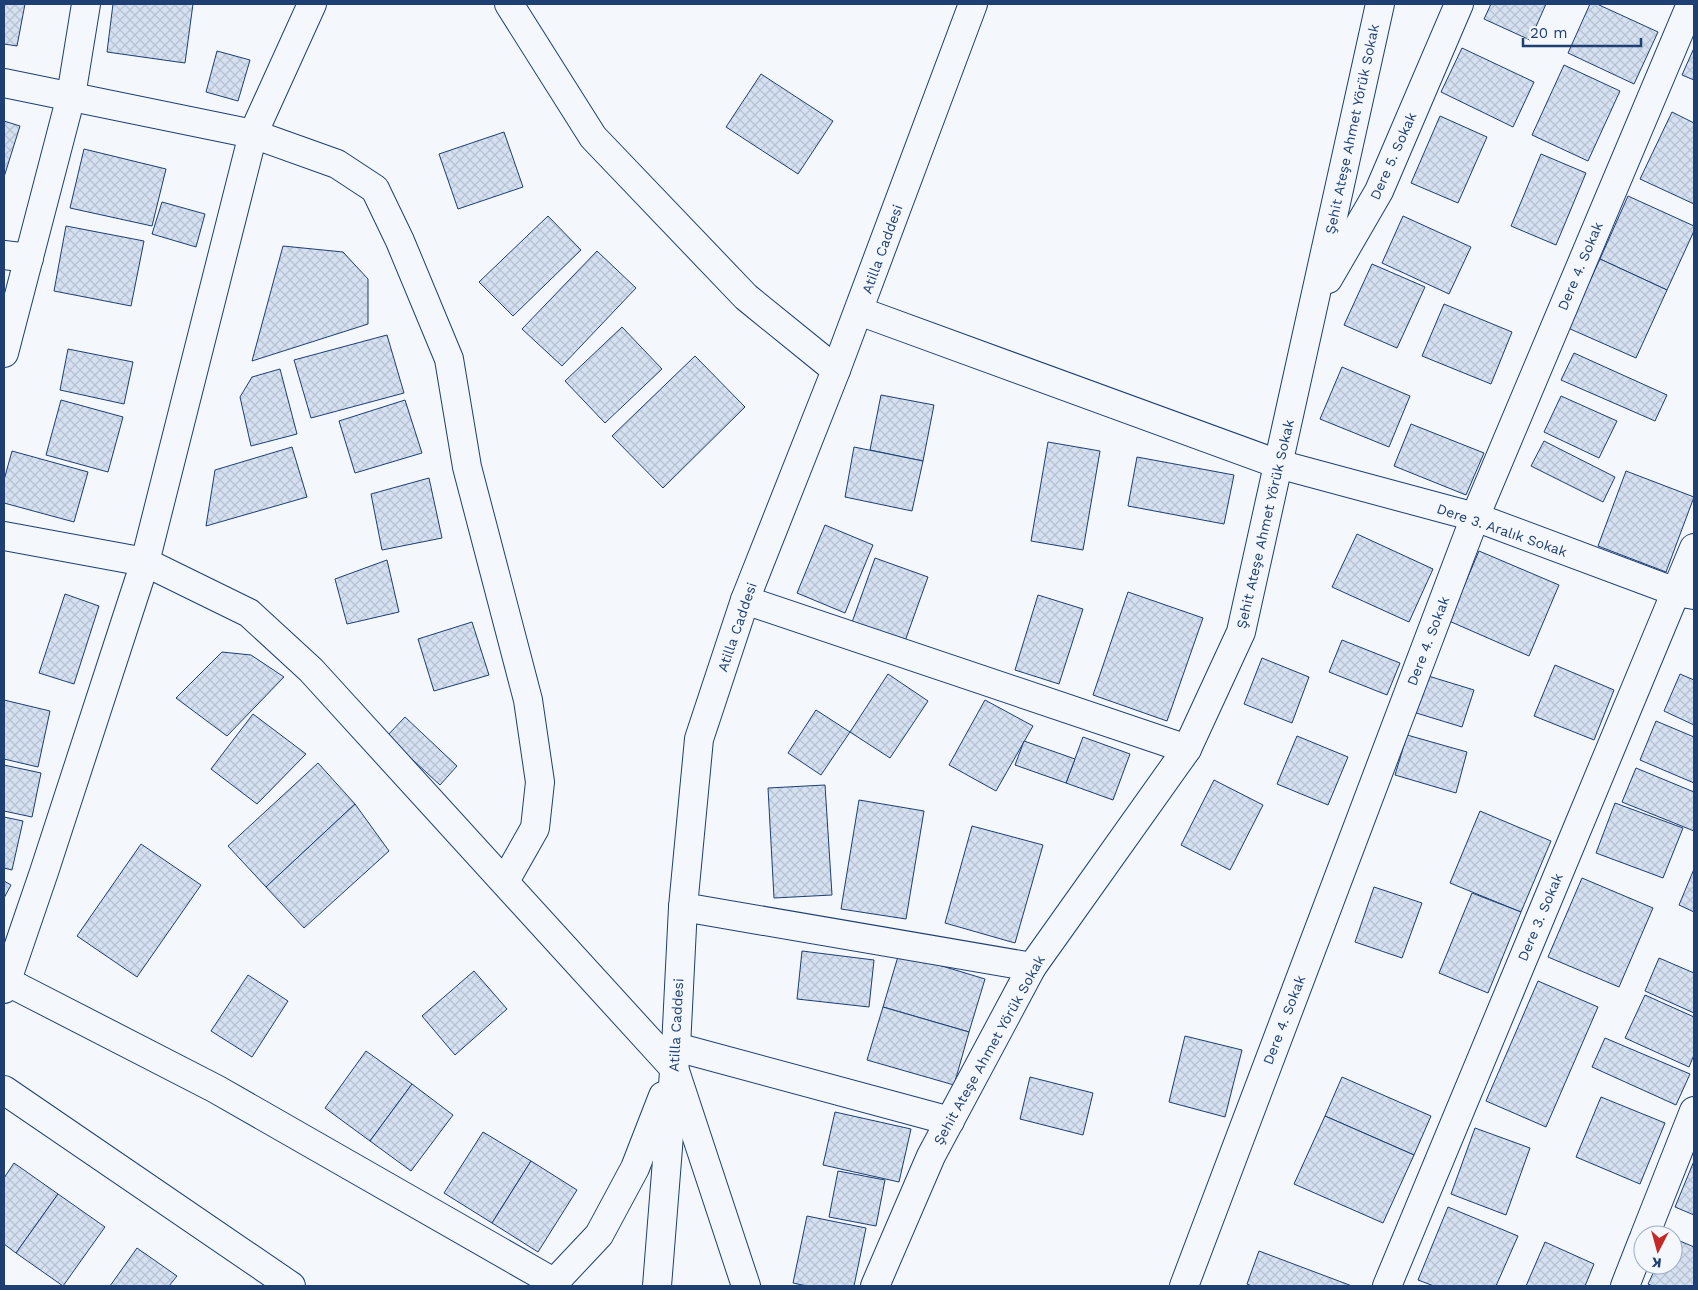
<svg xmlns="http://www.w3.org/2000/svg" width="1698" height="1290" viewBox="0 0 1698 1290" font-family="'Work Sans',sans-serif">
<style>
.building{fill:url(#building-cross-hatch);stroke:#1d3f73}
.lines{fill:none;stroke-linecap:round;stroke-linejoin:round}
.minor-casing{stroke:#1d3f73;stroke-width:30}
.minor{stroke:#f4f7fb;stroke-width:28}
.labels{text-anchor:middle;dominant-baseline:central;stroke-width:4;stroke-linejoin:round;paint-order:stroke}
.street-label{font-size:14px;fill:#1d3f73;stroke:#f4f7fb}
</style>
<defs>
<pattern id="building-cross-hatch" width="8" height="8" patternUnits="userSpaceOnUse" patternTransform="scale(1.25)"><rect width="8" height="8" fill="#d5e0f0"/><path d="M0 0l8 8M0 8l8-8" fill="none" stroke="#b6c1d1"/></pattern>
</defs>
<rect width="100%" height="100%" fill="#f4f7fb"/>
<g class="building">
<polygon points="4,4 25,4 17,46 4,44"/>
<polygon points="113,4 193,4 185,63 107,52"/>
<polygon points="1491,4 1546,4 1530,40 1484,19"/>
<polygon points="1590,4 1597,4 1658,32 1634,84 1568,53"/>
<polygon points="1462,48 1534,82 1513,127 1441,92"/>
<polygon points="1694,48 1694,80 1682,75"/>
<polygon points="217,51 250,60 238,101 206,92"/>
<polygon points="1564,65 1620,91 1588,161 1532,135"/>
<polygon points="761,74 833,121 798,174 726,127"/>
<polygon points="1672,112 1694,123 1694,204 1640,179"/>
<polygon points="1440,116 1487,137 1458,203 1411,183"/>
<polygon points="4,121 20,126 4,177"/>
<polygon points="504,132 523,187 458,209 439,154"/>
<polygon points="84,149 166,169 152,226 70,208"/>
<polygon points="1541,154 1586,173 1556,245 1511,226"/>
<polygon points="1628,196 1694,226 1694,231 1667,290 1600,259"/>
<polygon points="162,202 205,214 196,247 152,234"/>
<polygon points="548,216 581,250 513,316 479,282"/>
<polygon points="1403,216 1471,247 1449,294 1382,263"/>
<polygon points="66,226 144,241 131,306 54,291"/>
<polygon points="283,246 343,252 368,279 368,324 252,361"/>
<polygon points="597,251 636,288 562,366 522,329"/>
<polygon points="1600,259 1667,290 1636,358 1568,328"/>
<polygon points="1372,264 1425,287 1397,348 1344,325"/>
<polygon points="1444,304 1512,332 1491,384 1422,356"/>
<polygon points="622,327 662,369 605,423 565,381"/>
<polygon points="387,335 404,393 311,418 294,360"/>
<polygon points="68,349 133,362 124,404 60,390"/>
<polygon points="1574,353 1667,395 1655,421 1561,380"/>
<polygon points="695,356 745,407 663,488 612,436"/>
<polygon points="1342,367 1410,396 1389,447 1320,419"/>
<polygon points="280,369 297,434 251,446 240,397 252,377"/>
<polygon points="881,395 934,405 923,461 870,450"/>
<polygon points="1561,396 1617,421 1599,458 1544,432"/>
<polygon points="61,400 123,417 108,472 46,455"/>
<polygon points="405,400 422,453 355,473 339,421"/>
<polygon points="1411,424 1484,453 1466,495 1394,466"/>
<polygon points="1544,441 1615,477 1603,502 1531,466"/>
<polygon points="1048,442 1100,451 1083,550 1031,541"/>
<polygon points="292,447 307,497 206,526 215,470"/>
<polygon points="854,447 923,461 912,511 845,497"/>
<polygon points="12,451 88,472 74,522 4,503 4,480"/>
<polygon points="1137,457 1234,475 1224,524 1128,506"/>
<polygon points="1626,471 1694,497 1666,572 1598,546"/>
<polygon points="429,478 442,538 382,550 371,494"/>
<polygon points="825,525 873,545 845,613 797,593"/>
<polygon points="1357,534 1433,569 1409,622 1332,587"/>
<polygon points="1479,551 1559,585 1529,656 1449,621"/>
<polygon points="875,558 928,577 904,644 851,625"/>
<polygon points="387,560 399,612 347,624 335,579"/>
<polygon points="1128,592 1203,618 1167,721 1093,695"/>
<polygon points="65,594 99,606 74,684 39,673"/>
<polygon points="1038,595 1083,609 1059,684 1015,670"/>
<polygon points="472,622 489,675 434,691 418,639"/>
<polygon points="1342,640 1400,663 1387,695 1329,672"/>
<polygon points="222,652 251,655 284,677 227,736 176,698"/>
<polygon points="1262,658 1309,677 1292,723 1244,704"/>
<polygon points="1555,665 1614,690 1594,740 1534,716"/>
<polygon points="888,674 928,701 890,758 850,732"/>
<polygon points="1680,674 1694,680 1694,725 1664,711"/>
<polygon points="1425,675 1474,690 1462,727 1413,712"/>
<polygon points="4,700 50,711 38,767 4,759"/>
<polygon points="985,700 1033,726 996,791 949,765"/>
<polygon points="816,710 850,732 821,775 788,753"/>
<polygon points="253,714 306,754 257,804 211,769"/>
<polygon points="405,717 457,766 440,785 387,736"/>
<polygon points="1656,721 1694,737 1694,783 1640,760"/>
<polygon points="1407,735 1467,752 1456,793 1395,775"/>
<polygon points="1297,736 1348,757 1328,805 1277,784"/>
<polygon points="1083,737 1130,754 1113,800 1066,783"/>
<polygon points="1024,741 1075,759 1066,783 1015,765"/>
<polygon points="318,763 355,804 266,887 228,846"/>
<polygon points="4,765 41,773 32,817 4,811"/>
<polygon points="1636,768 1694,792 1694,831 1622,802"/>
<polygon points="1214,780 1263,805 1230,870 1181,845"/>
<polygon points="825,785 832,895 774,898 768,788"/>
<polygon points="859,800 924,811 906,919 841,909"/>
<polygon points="1615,803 1683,828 1663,878 1596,853"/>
<polygon points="355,804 389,851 304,928 266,887"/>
<polygon points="1480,811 1551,841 1521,912 1450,883"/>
<polygon points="4,817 23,821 12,870 4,868"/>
<polygon points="972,826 1043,845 1015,943 945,923"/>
<polygon points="141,844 201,885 137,977 77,936"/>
<polygon points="1694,869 1694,912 1679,905"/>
<polygon points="1582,878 1653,908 1619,987 1548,957"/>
<polygon points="4,881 11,885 4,898"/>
<polygon points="1374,887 1422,903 1402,958 1355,942"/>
<polygon points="1472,893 1521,912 1488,993 1439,973"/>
<polygon points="802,951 874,960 869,1007 797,999"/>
<polygon points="899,953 985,979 969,1032 883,1007"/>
<polygon points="1659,958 1694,973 1694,1013 1645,991"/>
<polygon points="474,971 507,1009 455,1055 422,1016"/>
<polygon points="248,975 288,1001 252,1057 211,1031"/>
<polygon points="1538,981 1598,1007 1546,1127 1486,1101"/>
<polygon points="1645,995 1694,1017 1694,1055 1689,1067 1625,1038"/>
<polygon points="883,1007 969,1032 954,1085 867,1060"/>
<polygon points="1185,1036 1242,1050 1225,1117 1169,1102"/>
<polygon points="1605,1038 1690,1074 1676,1105 1592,1067"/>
<polygon points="366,1051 412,1084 370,1141 325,1108"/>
<polygon points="1030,1077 1093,1093 1083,1135 1020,1119"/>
<polygon points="1342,1077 1431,1116 1414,1155 1325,1116"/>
<polygon points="412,1084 453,1115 411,1171 370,1141"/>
<polygon points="1601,1097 1665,1123 1640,1184 1576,1157"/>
<polygon points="835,1112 911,1129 899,1182 823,1165"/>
<polygon points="1325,1116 1414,1155 1383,1223 1294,1184"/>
<polygon points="1475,1128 1530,1148 1506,1215 1451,1194"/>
<polygon points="483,1132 531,1161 492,1223 444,1193"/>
<polygon points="531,1161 577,1190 538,1252 492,1223"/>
<polygon points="1694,1161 1694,1215 1675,1207"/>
<polygon points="14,1163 58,1194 16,1253 4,1244 4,1178"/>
<polygon points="838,1171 885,1180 876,1226 829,1217"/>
<polygon points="58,1194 105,1227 63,1286 16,1253"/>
<polygon points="1448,1207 1518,1236 1496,1286 1434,1286 1418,1280"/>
<polygon points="807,1216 866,1228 854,1286 807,1286 793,1283"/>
<polygon points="1673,1238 1694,1247 1694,1286 1653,1286 1648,1284 1657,1265 1673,1265"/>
<polygon points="1545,1242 1594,1264 1585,1286 1526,1286"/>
<polygon points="137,1248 177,1276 169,1286 110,1286"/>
<polygon points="1259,1251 1352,1286 1252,1286 1247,1284"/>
</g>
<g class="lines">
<defs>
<g id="minor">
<polyline points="509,4 593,137 746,297 836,370"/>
<polyline points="4,83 253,134 337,164 375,189 400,241 449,359 467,467 528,700 540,782 535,828 505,881"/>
<polyline points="4,255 29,258"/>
<polyline points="1328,279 1379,191 1459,4"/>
<polyline points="859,311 1278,464 1475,517 1676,592 1694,595"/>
<polyline points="4,353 71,96 86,4"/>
<polyline points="4,536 145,562 249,613 311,670 674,1068 746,1286"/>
<polyline points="745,600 1187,749"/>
<polyline points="683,907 1032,967"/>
<polyline points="6,981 216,1089 555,1283"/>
<polyline points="4,989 44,872 145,562 253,134 312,4"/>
<polyline points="676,1047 950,1121"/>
<polyline points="4,1090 291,1286"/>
<polyline points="1645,1235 1694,1111"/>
<polyline points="551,1286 599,1235 635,1168 663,1096"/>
<polyline points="657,1286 676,1047 683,907 699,739 745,600 836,370 973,4"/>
<polyline points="875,1286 931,1156 1032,967 1187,749 1241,632 1380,4"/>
<polyline points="1184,1286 1475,517 1691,4"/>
<polyline points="1387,1286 1694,548"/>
<polyline points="1625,1286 1643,1240"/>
</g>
</defs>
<use href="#minor" class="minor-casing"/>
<use href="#minor" class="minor"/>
</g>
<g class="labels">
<g class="street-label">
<text transform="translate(1352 129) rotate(-78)">Şehit Ateşe Ahmet Yörük Sokak</text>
<text transform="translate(1393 156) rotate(-66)">Dere 5. Sokak</text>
<text transform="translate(882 249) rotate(-70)">Atilla Caddesi</text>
<text transform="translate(1580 266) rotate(-67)">Dere 4. Sokak</text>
<text transform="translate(1265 524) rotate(-77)">Şehit Ateşe Ahmet Yörük Sokak</text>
<text transform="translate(1502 530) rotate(19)">Dere 3. Aralık Sokak</text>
<text transform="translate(737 627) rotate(-71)">Atilla Caddesi</text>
<text transform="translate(1428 641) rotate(-69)">Dere 4. Sokak</text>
<text transform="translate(1540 917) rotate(-67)">Dere 3. Sokak</text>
<text transform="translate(1284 1020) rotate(-69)">Dere 4. Sokak</text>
<text transform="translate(676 1025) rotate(-87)">Atilla Caddesi</text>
<text transform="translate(989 1050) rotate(-61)">Şehit Ateşe Ahmet Yörük Sokak</text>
</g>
</g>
<rect width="1698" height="1290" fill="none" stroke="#1d3f73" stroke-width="10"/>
<g transform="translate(1658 1250) rotate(186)"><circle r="24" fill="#f4f7fb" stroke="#9eadc5"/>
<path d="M0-4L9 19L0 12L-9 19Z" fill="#c62828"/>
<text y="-8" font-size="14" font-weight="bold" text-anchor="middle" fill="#1d3f73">K</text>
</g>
<path d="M1523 38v8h118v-8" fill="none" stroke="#1d3f73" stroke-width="2.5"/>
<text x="1530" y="38" font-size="15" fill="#1d3f73" stroke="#f4f7fb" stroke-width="4" paint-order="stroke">20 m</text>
</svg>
